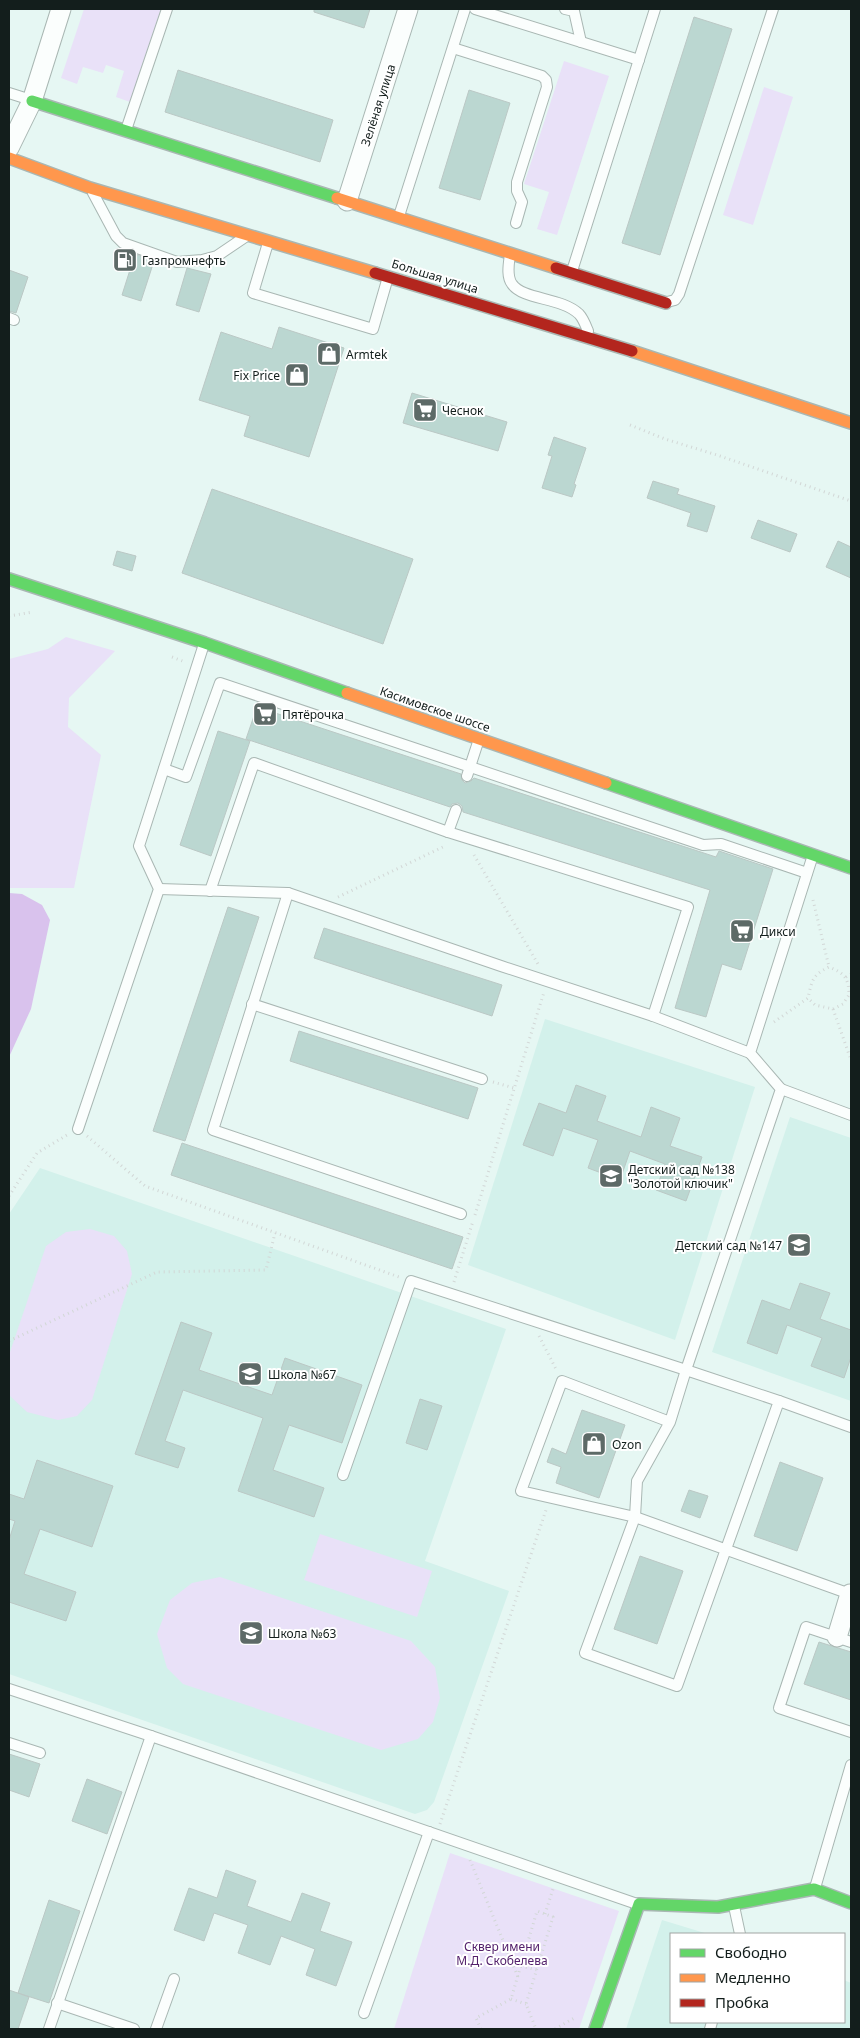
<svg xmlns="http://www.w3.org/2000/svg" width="860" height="2038" viewBox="0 0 860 2038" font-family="'Noto Sans',sans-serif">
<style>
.built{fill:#d3f1eb}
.green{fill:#e9e1f8}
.water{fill:#d9c2ed}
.building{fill:#bbd7d1;stroke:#bbc8c5}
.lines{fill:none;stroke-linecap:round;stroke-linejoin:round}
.lane-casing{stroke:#a9b7b3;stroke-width:12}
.street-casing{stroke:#a9b7b3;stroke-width:21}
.fast-casing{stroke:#a9b7b3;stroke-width:14}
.slow-casing{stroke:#a9b7b3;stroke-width:14}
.jam-casing{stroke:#a9b7b3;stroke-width:14}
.path{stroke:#d2d7d6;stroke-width:3;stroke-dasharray:1 4;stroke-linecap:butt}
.lane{stroke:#fbfefd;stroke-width:10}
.street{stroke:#fbfefd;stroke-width:19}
.fast{stroke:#63d668;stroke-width:11}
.slow{stroke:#ff974d;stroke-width:11}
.jam{stroke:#b3261e;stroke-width:11}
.labels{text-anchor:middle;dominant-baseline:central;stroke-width:4;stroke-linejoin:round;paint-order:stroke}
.street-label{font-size:12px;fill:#131e1c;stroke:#fff}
.poi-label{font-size:12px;fill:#131e1c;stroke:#fff;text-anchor:start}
.park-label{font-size:12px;fill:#53206b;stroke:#fff}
</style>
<rect width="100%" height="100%" fill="#e6f7f3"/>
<g class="built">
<polygon points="545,1019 755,1087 675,1340 468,1265"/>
<polygon points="790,1117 851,1138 851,1401 712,1352"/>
<polygon points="40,1168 506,1329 425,1561 509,1591 434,1802 427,1810 415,1814 9,1674 9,1214"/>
<polygon points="662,1920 708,1934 671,1934 671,2022 844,2022 844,1980 851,1983 851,2029 626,2029"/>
</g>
<g class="green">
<polygon points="84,9 161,9 130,102 116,97 124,71 106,65 103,73 83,67 77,84 61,78"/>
<polygon points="564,61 609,76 557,235 537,229 549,192 524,184"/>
<polygon points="764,87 793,97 753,225 723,215"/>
<polygon points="66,637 115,651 69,698 68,727 101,755 74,888 9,888 9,659 48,649"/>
<polygon points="90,1229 114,1236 127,1251 132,1274 92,1400 77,1416 58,1420 27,1412 10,1396 9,1355 46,1246 66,1232"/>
<polygon points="320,1534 432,1571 417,1617 304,1580"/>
<polygon points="220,1577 411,1641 435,1667 440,1698 433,1722 418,1739 381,1750 183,1684 167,1668 157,1634 170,1600 192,1583"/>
<polygon points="450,1853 619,1911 579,2029 394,2029"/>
</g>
<polygon class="water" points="9,893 22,894 42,905 50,920 31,1009 9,1057"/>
<g class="building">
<polygon points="314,9 370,9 364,28 314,12"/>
<polygon points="694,17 732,29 660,255 622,243"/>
<polygon points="178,70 333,120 320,162 165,112"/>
<polygon points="469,90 510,103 480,200 439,188"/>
<polygon points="135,254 154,261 141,301 122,295"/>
<polygon points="187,268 211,274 199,312 176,305"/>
<polygon points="9,270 28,277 16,313 9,311"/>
<polygon points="279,327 344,348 309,457 244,436 250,416 199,400 221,332 272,349"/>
<polygon points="412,393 507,422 498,451 403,423"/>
<polygon points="554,437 586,448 574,484 576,485 572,497 542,488 552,456 548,455"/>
<polygon points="653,481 679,489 677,494 715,506 707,532 687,526 691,513 647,498"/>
<polygon points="212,489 413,559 383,644 182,573"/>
<polygon points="758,520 797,534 790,552 751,538"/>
<polygon points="838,541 851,547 851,578 826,567"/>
<polygon points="117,551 136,556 132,571 113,565"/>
<polygon points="257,707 461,774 462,780 465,783 471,781 474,778 716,857 719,851 773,869 741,970 722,964 706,1017 675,1008 710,890 463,812 462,806 458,803 452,804 450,807 246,739"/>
<polygon points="218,731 250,741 211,856 180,845"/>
<polygon points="228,907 259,917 185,1141 153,1131"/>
<polygon points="324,928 502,985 492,1016 314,958"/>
<polygon points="299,1031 478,1088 468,1119 290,1061"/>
<polygon points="576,1085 606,1096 597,1121 641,1137 651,1107 680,1118 670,1146 702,1157 686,1201 656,1190 665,1164 630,1151 620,1180 588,1168 598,1140 563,1128 553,1156 523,1145 539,1103 566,1113"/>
<polygon points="182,1143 463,1237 452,1269 171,1175"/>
<polygon points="800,1283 830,1293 820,1319 851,1330 851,1357 844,1378 811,1366 822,1338 787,1325 777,1354 747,1343 762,1300 790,1310"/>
<polygon points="181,1322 212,1333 199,1370 272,1395 285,1358 362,1385 342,1443 289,1425 273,1470 324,1488 314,1517 238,1491 263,1418 183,1390 165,1441 185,1448 178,1468 135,1454"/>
<polygon points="420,1399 442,1406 427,1450 406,1443"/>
<polygon points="582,1410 625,1425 599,1498 556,1483 561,1467 547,1462 552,1448 566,1454"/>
<polygon points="37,1460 113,1486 92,1547 40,1529 24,1574 76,1592 66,1621 9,1602 9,1540 15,1521 9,1519 9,1494 24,1499"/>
<polygon points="780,1462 823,1478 797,1551 754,1536"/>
<polygon points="689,1490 708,1496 700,1518 681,1511"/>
<polygon points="640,1556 683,1571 657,1644 614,1629"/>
<polygon points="819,1642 851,1652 851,1700 804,1684"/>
<polygon points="9,1754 40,1764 29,1797 9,1790"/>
<polygon points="87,1779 122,1792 107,1834 72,1821"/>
<polygon points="226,1870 256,1881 247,1906 291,1922 302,1893 330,1903 320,1931 352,1942 336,1986 306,1975 315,1949 281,1936 270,1965 238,1953 248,1925 214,1913 204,1941 174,1930 189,1888 217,1898"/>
<polygon points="49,1900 80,1911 49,2003 18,1993"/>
<polygon points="9,1990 29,1997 18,2029 9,2029"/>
</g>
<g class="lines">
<defs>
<g id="lane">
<polyline points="475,9 639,60"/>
<polyline points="565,9 574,11 581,42"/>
<polyline points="453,48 542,76 546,80 547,87 517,182 517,191 522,202 516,223"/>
<polyline points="9,93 31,100"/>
<polyline points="126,130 167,9"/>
<polyline points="93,193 116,236 123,243 177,262 202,260 217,256 245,237"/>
<polyline points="399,216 465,9"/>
<polyline points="268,243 253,293 373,329 388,277"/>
<path d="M510 254C509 263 506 276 512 284 523 300 561 297 579 314 583 318 586 326 588 331"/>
<polyline points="572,271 655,9"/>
<polyline points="667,302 675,300 679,294 773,9"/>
<polyline points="9,318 14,320"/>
<polyline points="164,769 186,777 220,683 703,845 721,844 807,873"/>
<polyline points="467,776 479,739"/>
<polyline points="448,832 456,810"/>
<polyline points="813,855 750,1053 781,1089 686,1370 779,1401 677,1686 585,1653 635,1517 850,1594 851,1593"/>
<polyline points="159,889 288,893 501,966 653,1016"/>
<polyline points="210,891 254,763 448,832 688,907 653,1016 750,1053"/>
<polyline points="288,893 213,1130 461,1214"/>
<polyline points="252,1004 482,1079"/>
<polyline points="781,1089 851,1115"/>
<polyline points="78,1129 159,889 139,846 204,644"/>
<polyline points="779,1401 851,1427"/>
<polyline points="343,1475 411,1281 686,1370 670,1422 562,1381 521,1491 635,1517 637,1481 670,1422"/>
<polyline points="851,1642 806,1627 779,1708 851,1732"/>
<polyline points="9,1689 151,1736 637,1904"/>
<polyline points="9,1743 40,1753"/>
<polyline points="815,1888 851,1765"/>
<polyline points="734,1906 740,1934"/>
<polyline points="57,2003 134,2029"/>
<polyline points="364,2013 429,1832"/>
<polyline points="49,2029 151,1736"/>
<polyline points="156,2029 174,1979"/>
<polyline points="710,2029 712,2022"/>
</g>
<g id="street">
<polyline points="9,148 32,101 61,9"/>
<polyline points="347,201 408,9"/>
<polyline points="837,1637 850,1594"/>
</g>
<g id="fast">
<polyline points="32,101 337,198"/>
<polyline points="9,579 205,643 347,693"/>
<polyline points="606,783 851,868"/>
<polyline points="595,2029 639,1904 718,1907 814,1889 851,1903"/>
</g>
<g id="slow">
<polyline points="9,158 90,188 375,273"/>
<polyline points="337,198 556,268"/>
<polyline points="632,351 851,423"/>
<polyline points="347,693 606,783"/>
</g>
<g id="jam">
<polyline points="556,268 666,303"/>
<polyline points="375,273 632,351"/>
</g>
</defs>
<use href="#lane" class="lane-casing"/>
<use href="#street" class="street-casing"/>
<use href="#fast" class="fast-casing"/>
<use href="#slow" class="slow-casing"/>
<use href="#jam" class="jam-casing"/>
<g class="path">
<polyline points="630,425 665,439 717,455 851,501"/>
<polyline points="9,616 33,612"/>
<polyline points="172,657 185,662"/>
<polyline points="474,855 538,964"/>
<polyline points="338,897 445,846"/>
<polyline points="813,900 829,967"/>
<polyline points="846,977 851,974"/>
<polyline points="833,1009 851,1060"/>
<path d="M774 1022 808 998 815 1005 833 1009 843 1004 849 995C849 978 844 973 829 967 812 975 812 981 808 998"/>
<polyline points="493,1082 514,1088"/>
<polyline points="87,1136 145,1186 399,1277"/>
<polyline points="9,1196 37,1153 67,1135"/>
<polyline points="475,1215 544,992"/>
<polyline points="454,1282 473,1221"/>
<polyline points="539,1336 557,1371"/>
<polyline points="9,1341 157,1272 266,1270 275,1233"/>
<polyline points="440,1824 546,1510"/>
<polyline points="470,1860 518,1977"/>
<polyline points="545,1914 553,1889"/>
<polyline points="521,1966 537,1970"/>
<polyline points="511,1999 526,2004"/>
<polyline points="481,2029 476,2018 511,1999 537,1911 553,1917 526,2004 536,2029"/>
<polyline points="555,2029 576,2017"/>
</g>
<use href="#lane" class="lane"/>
<use href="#street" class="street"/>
<use href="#fast" class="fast"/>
<use href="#slow" class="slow"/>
<use href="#jam" class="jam"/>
</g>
<defs>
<symbol id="fuel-square" viewBox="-11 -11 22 22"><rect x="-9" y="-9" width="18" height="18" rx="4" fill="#5d6a67" stroke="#fff"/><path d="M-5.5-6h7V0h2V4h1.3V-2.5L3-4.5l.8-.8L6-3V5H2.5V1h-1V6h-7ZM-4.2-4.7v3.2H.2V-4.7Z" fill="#fff"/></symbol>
<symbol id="shop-square" viewBox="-11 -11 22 22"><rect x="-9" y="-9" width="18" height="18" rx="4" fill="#5d6a67" stroke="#fff"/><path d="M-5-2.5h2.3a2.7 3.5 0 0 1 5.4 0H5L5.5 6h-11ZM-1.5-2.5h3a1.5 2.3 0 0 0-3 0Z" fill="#fff"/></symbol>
<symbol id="supermarket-square" viewBox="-11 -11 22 22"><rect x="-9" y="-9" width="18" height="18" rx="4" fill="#5d6a67" stroke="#fff"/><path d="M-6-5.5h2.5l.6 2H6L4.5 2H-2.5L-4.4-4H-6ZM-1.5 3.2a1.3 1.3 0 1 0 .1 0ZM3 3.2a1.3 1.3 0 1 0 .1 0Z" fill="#fff"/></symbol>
<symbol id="school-square" viewBox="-11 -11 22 22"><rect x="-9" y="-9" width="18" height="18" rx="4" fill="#5d6a67" stroke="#fff"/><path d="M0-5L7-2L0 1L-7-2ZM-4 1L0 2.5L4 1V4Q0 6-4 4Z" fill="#fff"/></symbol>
</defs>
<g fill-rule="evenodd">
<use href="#fuel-square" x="111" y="246" width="28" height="28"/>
<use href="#shop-square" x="315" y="340" width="28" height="28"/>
<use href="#shop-square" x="283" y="361" width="28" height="28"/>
<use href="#supermarket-square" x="411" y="396" width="28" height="28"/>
<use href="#supermarket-square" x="251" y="700" width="28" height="28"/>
<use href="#supermarket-square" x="728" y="917" width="28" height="28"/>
<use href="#school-square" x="597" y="1162" width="28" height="28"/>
<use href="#school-square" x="785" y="1231" width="28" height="28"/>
<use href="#school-square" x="236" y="1360" width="28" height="28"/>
<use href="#shop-square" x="580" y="1430" width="28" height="28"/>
<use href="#school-square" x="237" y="1619" width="28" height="28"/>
</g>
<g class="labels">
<g class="street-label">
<text transform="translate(378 105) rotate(-72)">Зелёная улица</text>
<text transform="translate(435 276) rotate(17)">Большая улица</text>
<text transform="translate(435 709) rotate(19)">Касимовское шоссе</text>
</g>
<g class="poi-label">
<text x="142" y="260">Газпромнефть</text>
<text x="346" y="354">Armtek</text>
<text x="280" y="375" text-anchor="end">Fix Price</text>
<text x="442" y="410">Чеснок</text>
<text x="282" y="714">Пятёрочка</text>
<text x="760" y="931">Дикси</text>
<text x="628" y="1169">Детский сад №138<tspan x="628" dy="14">"Золотой ключик"</tspan></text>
<text x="782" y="1245" text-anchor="end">Детский сад №147</text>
<text x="268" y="1374">Школа №67</text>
<text x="612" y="1444">Ozon</text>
<text x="268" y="1633">Школа №63</text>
</g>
<g class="park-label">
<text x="502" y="1946">Сквер имени<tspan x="502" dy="14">М.Д. Скобелева</tspan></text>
</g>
</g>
<rect width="860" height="2038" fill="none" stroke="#131e1c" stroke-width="20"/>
<rect x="670" y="1933" width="175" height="90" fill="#ffffff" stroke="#a1a5a4"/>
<rect x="680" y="1949" width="25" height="8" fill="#63d668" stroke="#a1a5a4"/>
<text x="715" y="1958" font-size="15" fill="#131e1c">Свободно</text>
<rect x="680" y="1974" width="25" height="8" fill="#ff974d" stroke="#a1a5a4"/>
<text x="715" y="1983" font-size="15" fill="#131e1c">Медленно</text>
<rect x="680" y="1999" width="25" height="8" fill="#b3261e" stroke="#a1a5a4"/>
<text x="715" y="2008" font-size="15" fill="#131e1c">Пробка</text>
</svg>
